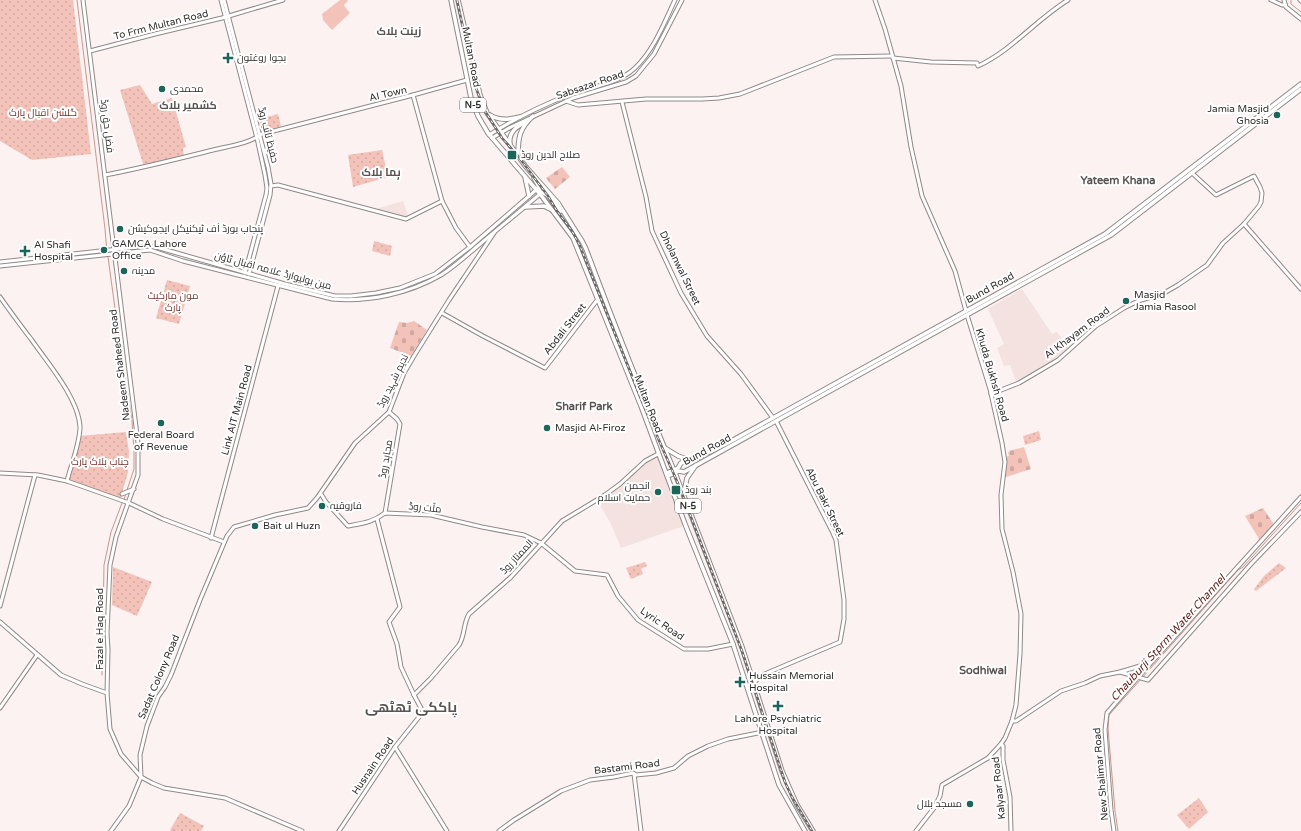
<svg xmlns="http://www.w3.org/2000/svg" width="1301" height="831" viewBox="0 0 1301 831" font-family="'Varela Round',Cairo,sans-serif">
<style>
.built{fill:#f3e2df}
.grass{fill:#f3c3ba}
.cemetery{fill:url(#cemetery-stones)}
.park{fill:url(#park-dots)}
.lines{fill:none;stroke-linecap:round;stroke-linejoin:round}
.stream{stroke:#c9988e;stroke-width:1}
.tertiary-casing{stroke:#908987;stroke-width:5}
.secondary-casing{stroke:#908987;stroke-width:5}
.primary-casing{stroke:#908987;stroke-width:5.5}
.tertiary{stroke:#fff;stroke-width:3}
.secondary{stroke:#fff;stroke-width:3}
.primary{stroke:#fff;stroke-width:3.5}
.rail-casing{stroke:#6a6665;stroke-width:2.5}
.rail{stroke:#fff;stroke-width:1;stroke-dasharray:3;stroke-linecap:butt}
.poi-dot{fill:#1c655a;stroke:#fff;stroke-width:1.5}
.labels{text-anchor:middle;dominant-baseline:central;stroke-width:4;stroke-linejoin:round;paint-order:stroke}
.shield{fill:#fff;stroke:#6d6b6b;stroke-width:1}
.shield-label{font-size:9px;font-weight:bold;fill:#2f2c2b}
.street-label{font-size:10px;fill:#2f2c2b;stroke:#fff}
.poi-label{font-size:10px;fill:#2f2c2b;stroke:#fff;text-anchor:start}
.park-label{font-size:10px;fill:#713227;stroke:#fff}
.neighbourhood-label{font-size:11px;font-weight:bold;fill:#5a5351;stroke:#fff}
.water-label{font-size:11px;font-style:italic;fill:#5c1f15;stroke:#fff}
.district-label{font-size:14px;font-weight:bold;fill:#5a5351;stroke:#fff}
</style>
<defs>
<pattern id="cemetery-stones" width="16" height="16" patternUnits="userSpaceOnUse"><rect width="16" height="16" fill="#f3c3ba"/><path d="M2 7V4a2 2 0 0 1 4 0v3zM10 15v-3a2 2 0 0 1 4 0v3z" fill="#d1a8a0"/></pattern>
<pattern id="park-dots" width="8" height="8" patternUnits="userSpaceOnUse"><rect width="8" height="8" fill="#f3c3ba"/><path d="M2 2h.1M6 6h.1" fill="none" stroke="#d1a8a0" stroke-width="1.8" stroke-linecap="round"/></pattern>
</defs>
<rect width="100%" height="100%" fill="#fbf2f1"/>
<g class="built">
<polygon points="403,201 408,216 405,217 376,209"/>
<polygon points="1022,289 1052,334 1057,332 1069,349 1056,360 1017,384 1010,365 1004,366 997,348 1004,344 988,309"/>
<polygon points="658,454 687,525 621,548 610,522 597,500 620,484 640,465"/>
</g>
<polygon class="grass" points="340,0 347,0 348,1 344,5 345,7 350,13 332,30 323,20 322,14"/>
<g class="cemetery">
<polygon points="562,167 570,177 555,189 546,178"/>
<polygon points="414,321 427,330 411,356 390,348 399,322 407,323"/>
<polygon points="1024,447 1031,469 1003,478 1005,462 1007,461 1006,457 1009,456 1008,453 1009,451"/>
<polygon points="1263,508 1275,526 1261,542 1245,516"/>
</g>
<g class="park">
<polygon points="0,0 73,0 91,154 32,160 0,141"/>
<polygon points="140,85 152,104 172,98 186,147 183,148 184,158 144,167 120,90"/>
<polygon points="278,114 281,126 263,132 259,119"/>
<polygon points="382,150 388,177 353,187 348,155"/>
<polygon points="374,241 392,246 390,256 372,251"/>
<polygon points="167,280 190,286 179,324 156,318"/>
<polygon points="1039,431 1041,440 1025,445 1023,436"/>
<polygon points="126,432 129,452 128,472 120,500 67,481 79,436"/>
<polygon points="645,562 647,566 641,569 643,574 631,579 626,568"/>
<polygon points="1279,563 1286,568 1256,591 1254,589 1264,576"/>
<polygon points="113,567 152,582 137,616 112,605"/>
<polygon points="1199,798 1208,812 1189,829 1177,815"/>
<polygon points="180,813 204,826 201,831 171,831 170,830"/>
</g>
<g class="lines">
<g class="stream">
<polyline points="77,0 105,229 107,253"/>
<polyline points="1291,0 1291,4 1301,12"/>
<polyline points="108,257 119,338 132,421 134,451 134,469 127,490"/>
<polyline points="124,500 126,493"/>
<polyline points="102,675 104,565 111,532 122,503"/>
<polyline points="1118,831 1115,811 1108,728 1109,715 1238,570 1243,567 1301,503"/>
</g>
<defs>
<g id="tertiary">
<polyline points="221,0 257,138 265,175 267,188 266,195 245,273"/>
<polyline points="224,0 268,167 271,184 270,195 249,274"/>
<polyline points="875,0 885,29 901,86 911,147 922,196 955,271 966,311"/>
<polyline points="1271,0 1282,5 1285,5"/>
<polyline points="90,51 155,34 222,18 283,0"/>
<path d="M893 58 931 62 977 63 978 66C1011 51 1037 19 1068 0"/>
<polyline points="413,95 442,201 456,228 470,247"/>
<polyline points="566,101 578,105 646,99 702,99 719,98 740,94 834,57 892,56"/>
<polyline points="622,102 646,197 652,231 681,293 707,336 741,374 773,418"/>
<path d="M105 175C142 168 177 159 213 150 229 146 248 144 262 134L413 95 467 80"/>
<polyline points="271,186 278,185 406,219 442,201"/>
<polyline points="1244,224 1301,289"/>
<path d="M0 297C10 311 20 325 31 339 47 362 79 399 80 427 80 443 71 465 67 481"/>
<polyline points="442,313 483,336 545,368 598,299"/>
<polyline points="991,394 1019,383 1058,360 1096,326 1124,308 1138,301 1164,293 1178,285 1207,265 1223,243 1244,224 1259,206 1261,202 1262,193 1260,187 1254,176 1216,195 1192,173"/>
<polyline points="0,473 38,475 67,481 129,503 163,519 224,542"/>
<path d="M321 494 326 502 348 526C364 523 373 522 385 513L431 515 482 527 524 535 541 543 575 571 607 575 618 596 638 620 684 649H708L733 644"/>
<polyline points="385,513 400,424 397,419 389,412"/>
<polyline points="377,519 400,607 389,622 397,644 401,667 414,695"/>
<polyline points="211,538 278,286"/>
<polyline points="0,606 35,475"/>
<polyline points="0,622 61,675 82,684 107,693"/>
<polyline points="1120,672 1148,680 1251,564 1301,512"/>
<polyline points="754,683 760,676 840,642 844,619 844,600 836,540 832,531 776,421"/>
<polyline points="0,708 37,655"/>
<polyline points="1012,721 1016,721 1061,691 1085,683 1100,676 1120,672 1150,663"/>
<polyline points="1001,744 1003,746 1003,760 1010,797 1011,831"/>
<polyline points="634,774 641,831"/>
<polyline points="111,831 129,806 134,794 141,777 140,755 147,726 158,697 165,687 171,675 200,600 227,536 234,527 275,515 308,508 317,498 355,443 389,412 404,373 414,356 449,300 494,233"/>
<polyline points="499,831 514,820 561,791 590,780 614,777 633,773 636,775 656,773 674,768 688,756 708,746 728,739 763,732"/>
<polyline points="916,831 934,808 940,796 942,785 988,758 1001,744 1005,738 1012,721 1016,705 1020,654 1021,614 1013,572 1002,529 1001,495 1005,462 1002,443 990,389 967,315"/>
<polyline points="1114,831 1111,810 1105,730 1107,713 1138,677 1301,497"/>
</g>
<g id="secondary">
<polyline points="83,0 138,443 138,475 116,537 110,565 107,633 108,650 107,693 110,729 121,754 141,777 152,783 164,788 225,798 302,831"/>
<polyline points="1284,0 1286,7 1301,19"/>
<polyline points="1300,0 1301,1"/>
<path d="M489 135C514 119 541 106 568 95 590 87 618 84 635 68 654 50 664 23 675 0"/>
<polyline points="492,138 511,127 573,98 626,82 636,76 654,54 682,0"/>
<polyline points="0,262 146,246 156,247 285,284 335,296 351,296 376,293 400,288 435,274 470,247 536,190"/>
<path d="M0 266 150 250 183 261 332 299C369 302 408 294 441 275 454 267 467 255 479 245 499 228 520 211 540 194"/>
<polyline points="122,494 134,489"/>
<polyline points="395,747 447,831"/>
<path d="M339 831 395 747 423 712 414 695 431 678 459 645C465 636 463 624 469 614L511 577 562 521 605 495 620 484 645 461 658 454"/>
</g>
<g id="primary">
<polyline points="451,0 471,98 478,116 488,133 540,194 573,238 641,406 685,524 733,644 779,785 805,831"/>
<path d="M458 0 480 95 487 113 526 167 558 203 582 241 586 249C614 324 644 399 675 473L742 647 782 771 797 805 813 831"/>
<path d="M490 115C499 121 509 120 520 117"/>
<path d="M510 144C508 132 517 126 526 122"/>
<path d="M518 156C518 138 519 129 533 116"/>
<polyline points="525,177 529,196"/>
<polyline points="534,178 538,185 540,193"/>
<polyline points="537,190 547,195 561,211"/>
<polyline points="525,207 544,206 552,210"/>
<polyline points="665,448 678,456 690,460"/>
<polyline points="667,473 678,468 681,463 684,462 695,459 726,444 1105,234 1301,84"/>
<polyline points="668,476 679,471 684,472 1111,235 1301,89"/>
<polyline points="684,492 687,478 696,465"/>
</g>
</defs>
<use href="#tertiary" class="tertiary-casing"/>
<use href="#secondary" class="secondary-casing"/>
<use href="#primary" class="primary-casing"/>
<use href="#tertiary" class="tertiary"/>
<use href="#secondary" class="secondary"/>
<use href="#primary" class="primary"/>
<defs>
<polyline id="rail" points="457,0 476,88 485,111 502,138 518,156 548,196 557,211 572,231 580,246 643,404 680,488 742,651 785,782 792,797 812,831"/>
</defs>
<use href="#rail" class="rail-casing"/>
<use href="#rail" class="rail"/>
</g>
<g class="poi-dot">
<path d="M226 52h4v4h4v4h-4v4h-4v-4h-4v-4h4z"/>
<circle cx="162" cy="89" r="4"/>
<circle cx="1277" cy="115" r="4"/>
<rect x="507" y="150" width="10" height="10" rx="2"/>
<circle cx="120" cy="229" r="4"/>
<circle cx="104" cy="250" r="4"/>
<path d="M23 245h4v4h4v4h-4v4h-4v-4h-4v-4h4z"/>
<circle cx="124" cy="271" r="4"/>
<circle cx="1126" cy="301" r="4"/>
<circle cx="161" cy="423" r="4"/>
<circle cx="547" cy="428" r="4"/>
<rect x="671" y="485" width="10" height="10" rx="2"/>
<circle cx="658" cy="492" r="4"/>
<circle cx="322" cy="506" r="4"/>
<circle cx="255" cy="526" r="4"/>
<path d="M738 676h4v4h4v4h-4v4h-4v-4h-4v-4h4z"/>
<path d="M776 700h4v4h4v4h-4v4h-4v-4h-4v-4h4z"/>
<circle cx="970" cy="804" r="4"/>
</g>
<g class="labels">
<g class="shield">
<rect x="460" y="98" width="26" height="14" rx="3"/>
<rect x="675" y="499" width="26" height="14" rx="3"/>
</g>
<g class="shield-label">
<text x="473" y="105">N-5</text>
<text x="688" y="506">N-5</text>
</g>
<g class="street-label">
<text transform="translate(161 25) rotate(-14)">To Frm Multan Road</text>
<text transform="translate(471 57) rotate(79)">Multan Road</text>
<text transform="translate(590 85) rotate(-19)">Sabsazar Road</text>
<text transform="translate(388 94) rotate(-13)">AI Town</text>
<text transform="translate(107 126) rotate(83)">فضل حق روڈ</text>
<text transform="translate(268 135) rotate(76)">حفیظ تائب روڈ</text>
<text transform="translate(680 268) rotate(64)">Dholanwal Street</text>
<text transform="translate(273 271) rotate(15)">مین بولیوارڈ علامہ اقبال ٹاؤن</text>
<text transform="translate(990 288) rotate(-29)">Bund Road</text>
<text transform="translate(565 329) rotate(-52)">Abdali Street</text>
<text transform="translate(1077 333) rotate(-37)">Al Khayam Road</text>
<text transform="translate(120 365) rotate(-97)">Nadeem Shaheed Road</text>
<text transform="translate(992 375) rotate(74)">Khuda Bukhsh Road</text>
<text transform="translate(393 381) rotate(-64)">ندیم شہید روڈ</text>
<text transform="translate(648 404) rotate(69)">Multan Road</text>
<text transform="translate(237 410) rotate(-75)">Link AIT Main Road</text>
<text transform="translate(707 450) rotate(-29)">Bund Road</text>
<text transform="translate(386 459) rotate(-80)">مجاہد روڈ</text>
<text transform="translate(825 502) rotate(64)">Abu Bakr Street</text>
<text transform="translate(425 508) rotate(6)">ملّت روڈ</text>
<text transform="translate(517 557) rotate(-47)">الممتاز روڈ</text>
<text transform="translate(662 624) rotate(34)">Lyric Road</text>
<text transform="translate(100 629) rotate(-90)">Fazal e Haq Road</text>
<text transform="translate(159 677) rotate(-67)">Sadat Colony Road</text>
<text transform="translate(373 766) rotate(-56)">Husnain Road</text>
<text transform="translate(627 767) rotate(-7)">Bastami Road</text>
<text transform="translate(1101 774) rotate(-95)">New Shalimar Road</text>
<text transform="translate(999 788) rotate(-96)">Kalyaar Road</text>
</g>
<g class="poi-label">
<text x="237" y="58">بجوا روغتون</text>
<text x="170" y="89">محمدی</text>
<text x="1269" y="109" text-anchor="end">Jamia Masjid<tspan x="1269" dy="12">Ghosia</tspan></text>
<text x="521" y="155">صلاح الدین روڈ</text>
<text x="128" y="229">پنجاب بورڈ آف ٹیکنیکل ایجوکیشن</text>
<text x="112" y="244">GAMCA Lahore<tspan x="112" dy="12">Office</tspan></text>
<text x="34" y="245">Al Shafi<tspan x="34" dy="12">Hospital</tspan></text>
<text x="132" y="271">مدینہ</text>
<text x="1134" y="295">Masjid<tspan x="1134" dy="12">Jamia Rasool</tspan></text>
<text x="555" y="428">Masjid Al-Firoz</text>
<text x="161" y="435" text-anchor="middle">Federal Board<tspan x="161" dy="12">of Revenue</tspan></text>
<text x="650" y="486" text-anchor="end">انجمن<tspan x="650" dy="12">حمایتِ اسلام</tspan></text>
<text x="685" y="490">بند روڈ</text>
<text x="330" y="506">فاروقیہ</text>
<text x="263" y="526">Bait ul Huzn</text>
<text x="749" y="676">Hussain Memorial<tspan x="749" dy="12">Hospital</tspan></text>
<text x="778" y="719" text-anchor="middle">Lahore Psychiatric<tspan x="778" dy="12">Hospital</tspan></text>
<text x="962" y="804" text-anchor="end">مسجد بلال</text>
</g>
<g class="park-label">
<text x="43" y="113">گلشنِ اقبال پارک</text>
<text x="173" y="296">مون مارکیٹ<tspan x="173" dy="12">پارک</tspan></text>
<text x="100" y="462">چناب بلاک پارک</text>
</g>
<g class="neighbourhood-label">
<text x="399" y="31">زینت بلاک</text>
<text x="188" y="105">کشمیر بلاک</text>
<text x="381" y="172">ہما بلاک</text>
<text x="1118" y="180">Yateem Khana</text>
<text x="584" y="406">Sharif Park</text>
<text x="983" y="670">Sodhiwal</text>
</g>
<g class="water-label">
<text transform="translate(1168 638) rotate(-48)">Chauburji Stprm Water Channel</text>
</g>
<g class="district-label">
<text x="411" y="707">پاککی ٹھٹھی</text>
</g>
</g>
</svg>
